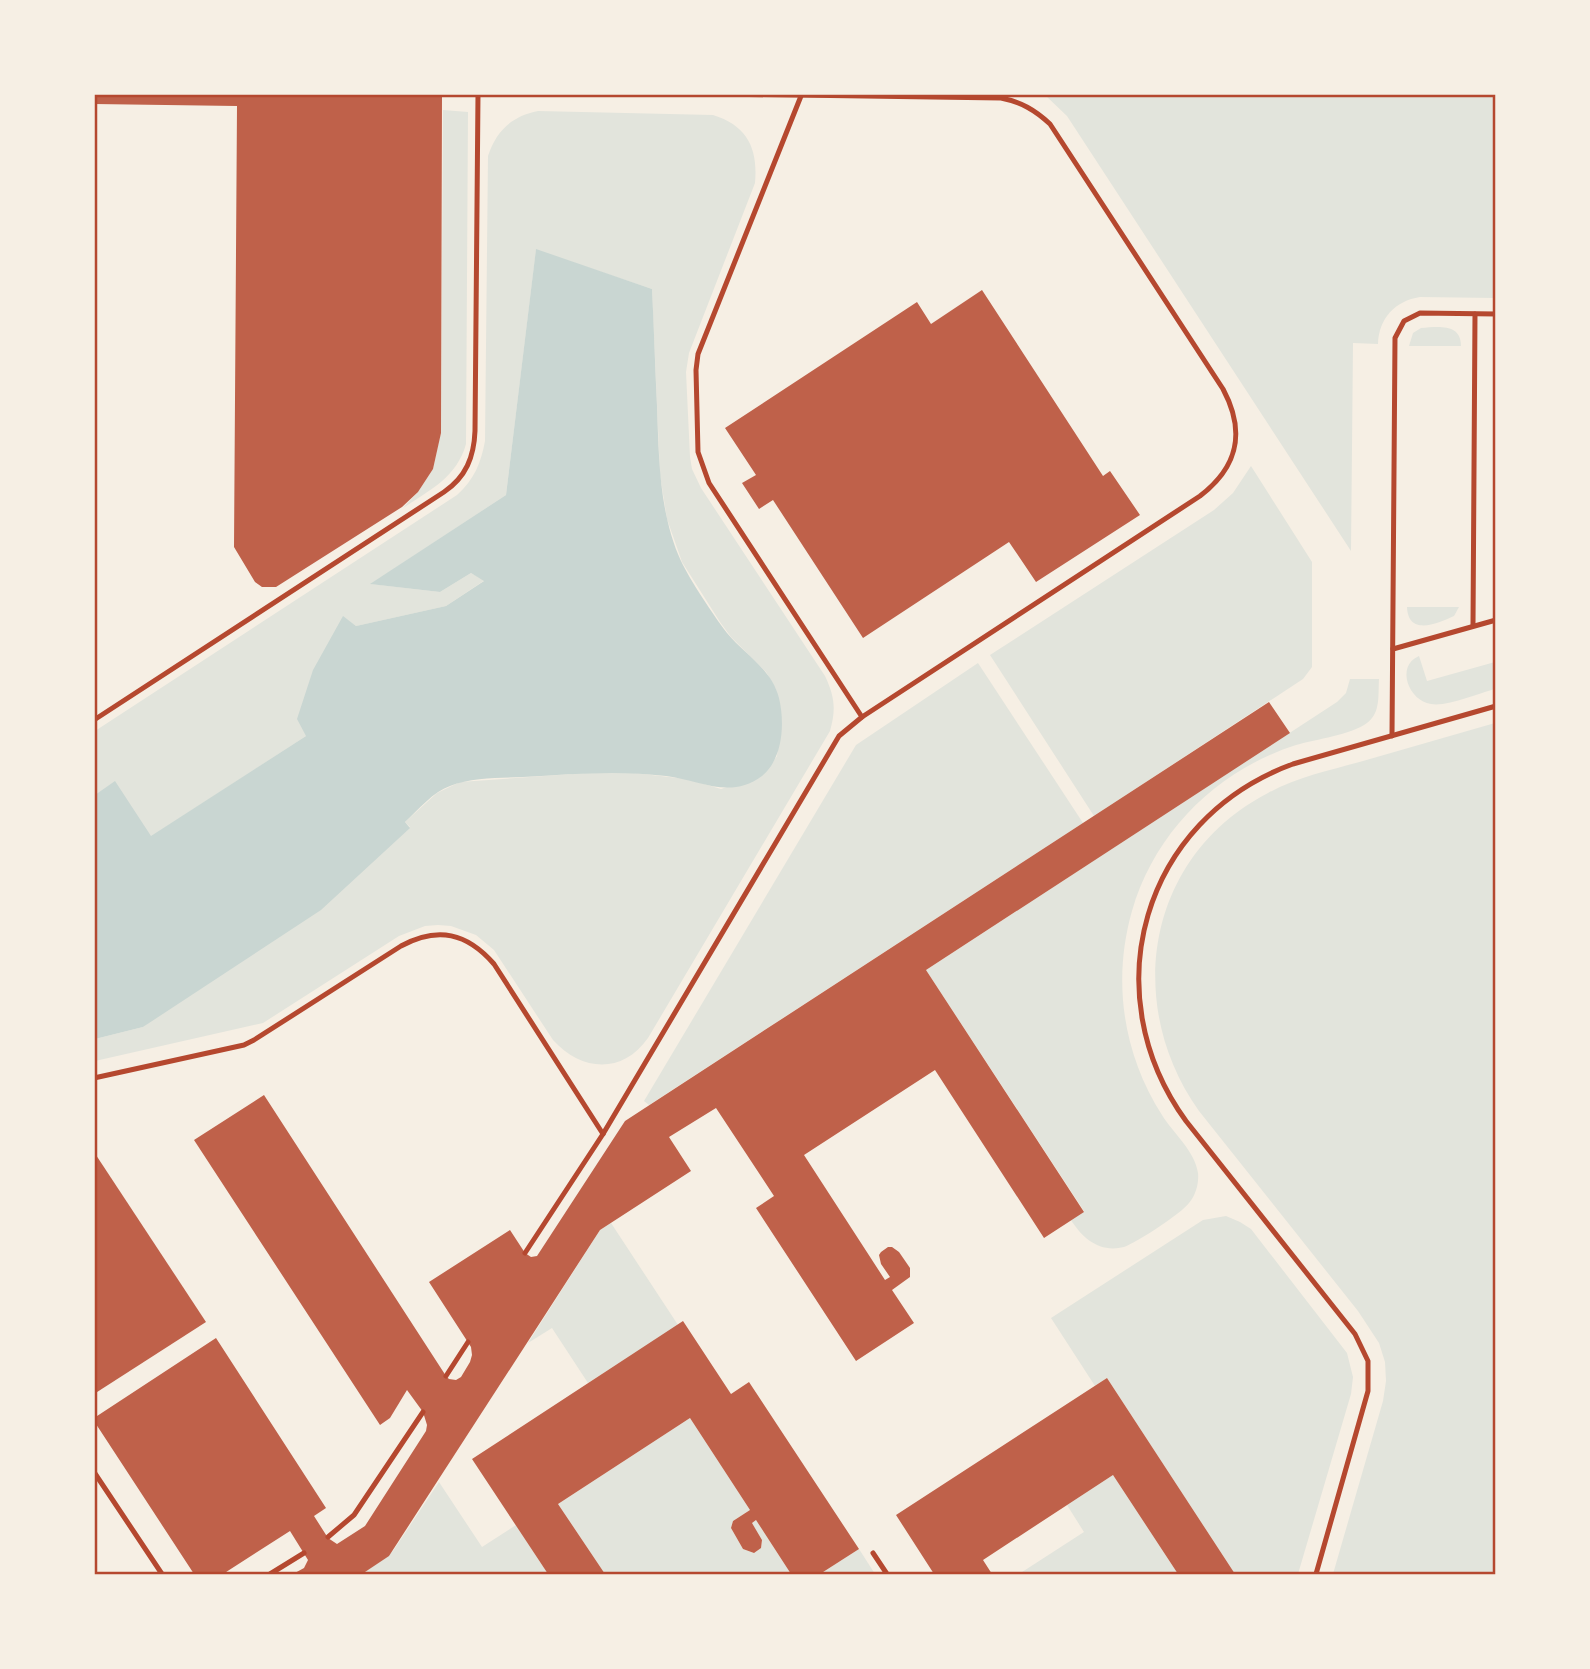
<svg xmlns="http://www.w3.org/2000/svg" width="1590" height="1669" viewBox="0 0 1590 1669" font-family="Poppins,sans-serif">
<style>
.green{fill:#e2e4dc}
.water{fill:#c9d6d2}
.building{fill:#bf614a}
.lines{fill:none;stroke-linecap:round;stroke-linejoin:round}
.service{stroke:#b5482f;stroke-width:5}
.neatline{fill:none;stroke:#b5482f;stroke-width:2.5}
</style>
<rect width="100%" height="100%" fill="#f6efe4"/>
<g class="green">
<path d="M1045 95H1495V298L1420 297C1395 301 1379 318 1378 344L1353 343 1351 551 1067 116Z"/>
<path d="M443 110 468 112 466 444C457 477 430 490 403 508L418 492 433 469 441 432Z"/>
<path d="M538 111 713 115C748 126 758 149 755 183L689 353 686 372 690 457 692 469 701 488 825 676C835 697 836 710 830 731L648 1038C622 1075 581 1071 553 1040L494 950 476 935 451 926 438 925 425 926 399 936 263 1023 95 1061V1039L143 1027 410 827 405 822 437 793 460 782 616 771 687 779 721 789 764 774 777 756 781 714 776 689 766 672 731 637 720 622 682 562 667 519 660 475 652 289 536 250 506 495 371 584 440 592 471 573 485 580 446 606 356 626 343 617 306 736 95 873V731L457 495C474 480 481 463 485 441L488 156C496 131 512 116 538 111Z"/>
<path d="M1421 328C1438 327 1461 323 1461 346H1409L1413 333Z"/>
<polygon points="1251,466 1312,562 1312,667 1303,679 1094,816 990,655 1214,510 1233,493"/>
<path d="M1407 607H1459L1454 616C1437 624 1408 636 1407 607Z"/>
<path d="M1419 656 1427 681 1495 662V689C1479 693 1447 707 1431 704 1409 701 1395 666 1419 656Z"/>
<polygon points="978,663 1083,823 649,1105 644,1101 856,745"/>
<path d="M1350 679H1379C1378 694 1381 713 1367 723 1350 735 1317 739 1296 745 1218 770 1155 831 1132 911 1112 981 1123 1054 1162 1115 1173 1133 1195 1151 1198 1173 1199 1183 1196 1195 1189 1203 1182 1213 1136 1243 1124 1247 1100 1253 1083 1239 1071 1220L1084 1211 926 970 1337 702 1346 693Z"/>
<path d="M1495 723V1574H1333L1383 1401 1386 1381 1385 1362 1379 1343 1358 1311 1199 1111C1123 1004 1146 856 1268 793 1297 777 1331 770 1363 761 1407 748 1451 736 1495 723Z"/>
<polygon points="1226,1216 1240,1222 1251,1229 1347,1353 1353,1377 1351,1394 1298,1574 1235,1574 1107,1378 1095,1386 1051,1318 1203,1220"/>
<polygon points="611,1223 678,1325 588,1383 552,1328 528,1343 600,1230"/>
<polygon points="690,1418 750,1510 733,1521 731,1528 743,1549 754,1553 761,1547 762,1540 752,1523 756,1520 791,1574 605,1574 558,1504"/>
<polygon points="1113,1475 1178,1574 1019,1574 1084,1532 1067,1505"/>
<polygon points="439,1482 482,1547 516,1525 548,1574 362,1574 393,1551"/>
<polygon points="859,1549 875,1574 820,1574"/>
</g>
<path class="water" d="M536 249 652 289C654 328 655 367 657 406 659 458 659 513 681 561 690 580 714 616 727 633 744 654 772 669 779 698 785 723 783 759 762 776 730 800 700 780 666 776 618 770 572 774 523 777 500 778 472 777 450 786 433 792 419 809 405 822L410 828 321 910 143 1027 95 1039V795L115 781 151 836 306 736 297 719 313 670 343 616 356 626 446 606 484 581 471 573 440 592 370 584 506 495Z"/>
<g class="building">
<polygon points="94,94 442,94 441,433 433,469 418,492 402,507 276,587 262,587 255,582 234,547 237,106 94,104"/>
<polygon points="982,290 1103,476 1110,471 1140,515 1036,582 1009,542 863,638 773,500 759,509 742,483 756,475 725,428 917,302 931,324"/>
<polygon points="1269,702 1290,733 926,970 1084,1212 1044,1238 935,1070 804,1155 885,1280 890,1277 881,1264 879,1255 881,1252 888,1247 892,1247 899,1252 910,1268 910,1277 892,1290 914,1323 856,1361 756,1208 774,1196 716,1108 669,1137 691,1171 600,1230 389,1556 362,1574 293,1574 304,1568 308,1560 290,1531 223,1574 194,1574 94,1421 94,1418 216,1338 326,1508 314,1516 328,1538 337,1544 365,1526 426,1431 427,1425 423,1412 407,1390 390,1418 380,1425 194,1140 264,1095 446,1376 449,1379 456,1380 461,1377 470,1362 472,1355 471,1347 429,1282 510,1230 525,1253 531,1257 537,1256 625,1121"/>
<polygon points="94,1152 206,1322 94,1394"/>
<polygon points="683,1321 731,1394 749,1382 859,1549 820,1574 791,1574 756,1520 752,1523 762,1540 761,1548 754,1553 743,1549 731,1528 733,1521 750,1510 690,1418 558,1504 605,1574 548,1574 472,1459"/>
<polygon points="1107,1378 1235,1574 1178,1574 1113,1475 983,1560 992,1574 934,1574 896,1515"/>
</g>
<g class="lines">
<g class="service">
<polyline points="801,96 698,354 696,370 698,452 709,483 862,717"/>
<polyline points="1473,626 1475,314"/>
<polyline points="1393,649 1496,620"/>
<path d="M94 720 444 492C466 477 474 457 475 431L478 94"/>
<polyline points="1392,736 1395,338 1404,321 1420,313 1496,314"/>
<path d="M94 1078 244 1045 254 1040 401 946C438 926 467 933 494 964L603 1134"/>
<path d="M525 1253 603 1134 839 736 862 717 1200 496C1238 467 1246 432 1223 389L1050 124C1035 110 1021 102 1001 98L718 94"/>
<polyline points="446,1376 468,1342"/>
<polyline points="94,1472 162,1574"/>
<polyline points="328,1537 354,1515 423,1412"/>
<polyline points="873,1553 887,1574"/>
<polyline points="270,1574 304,1553"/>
<path d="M1316 1574 1368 1391V1361L1355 1334 1186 1121C1093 993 1142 819 1293 764L1496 706"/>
</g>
</g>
<rect width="1590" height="1669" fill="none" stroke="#f6efe4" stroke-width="192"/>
<rect x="96" y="96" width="1398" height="1477" class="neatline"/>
</svg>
